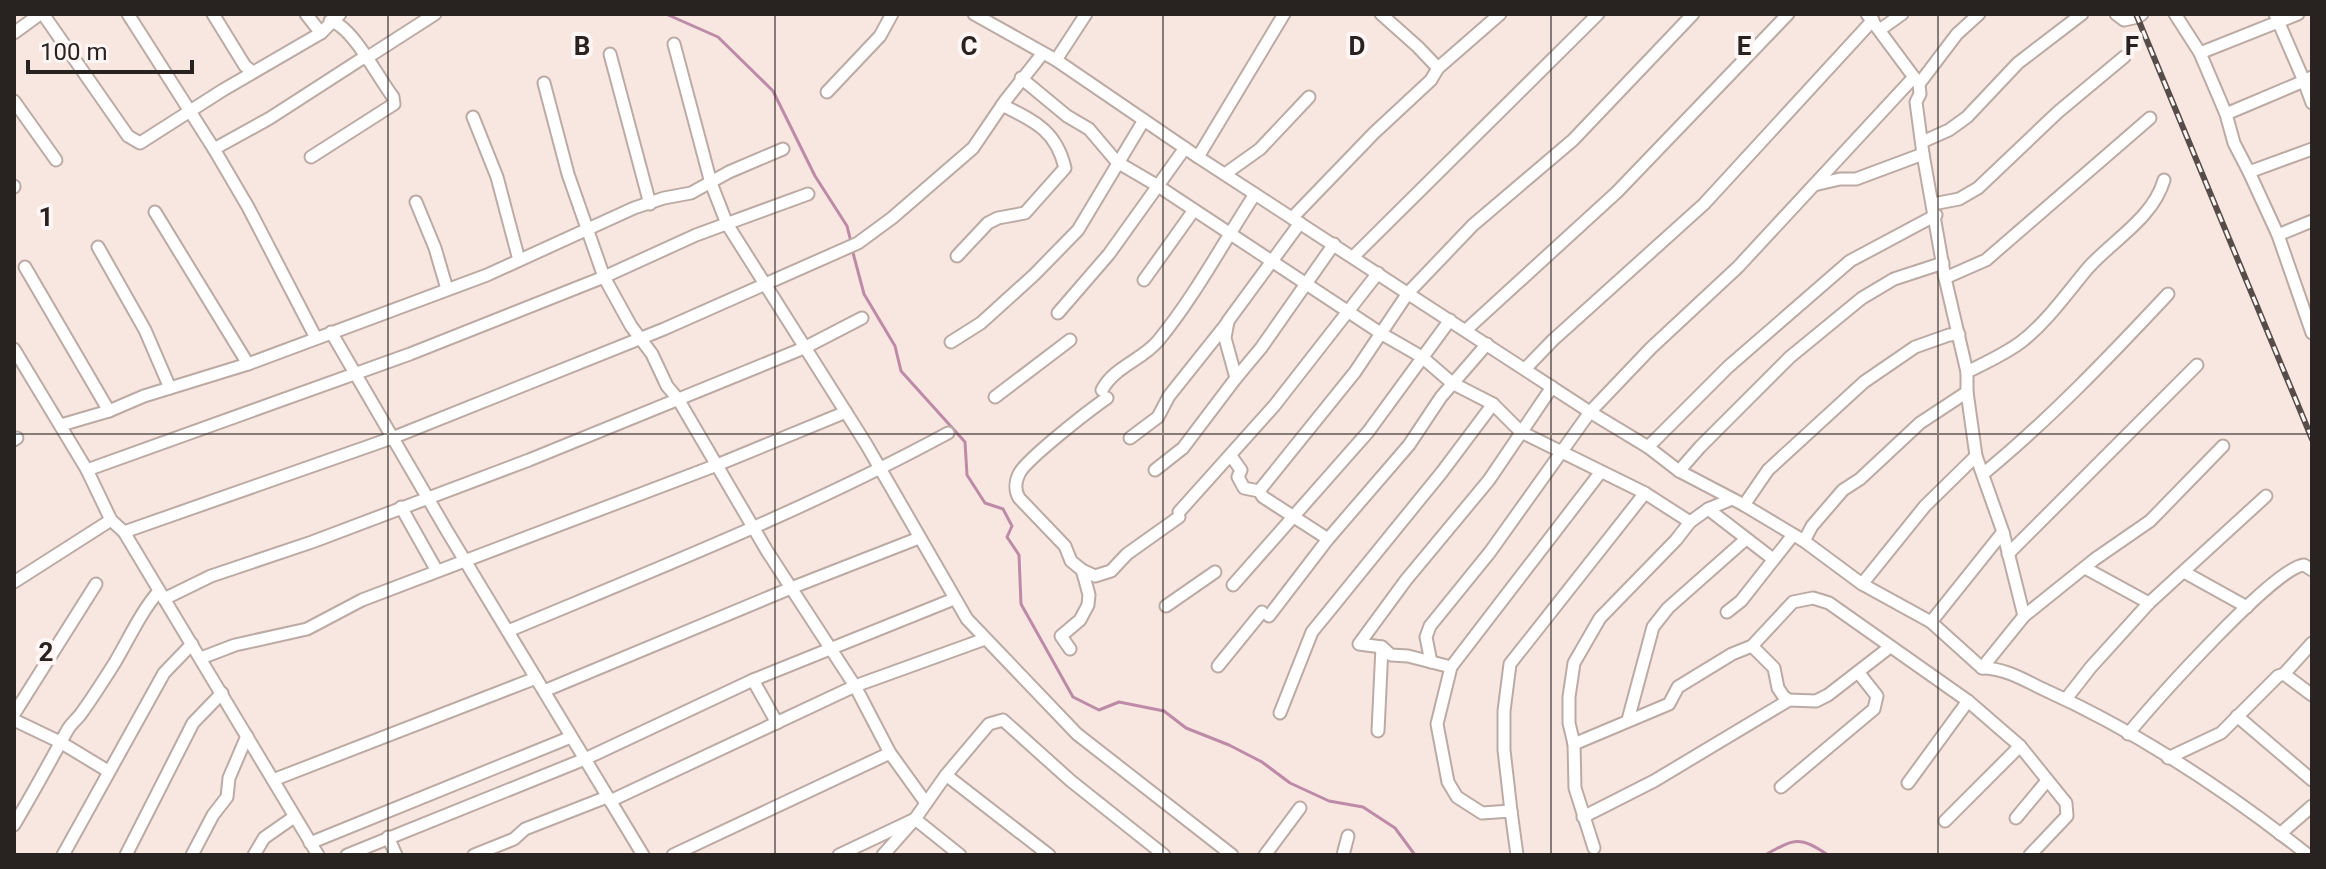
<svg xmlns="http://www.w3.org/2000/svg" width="2326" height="869" viewBox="0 0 2326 869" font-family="Roboto,sans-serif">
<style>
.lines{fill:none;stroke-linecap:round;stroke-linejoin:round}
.stream{stroke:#bd8aa8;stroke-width:3}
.minor-casing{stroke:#bbaba4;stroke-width:15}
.minor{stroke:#fff;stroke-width:11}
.rail-casing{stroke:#564d4a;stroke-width:6}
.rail{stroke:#fdf6f4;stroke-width:3;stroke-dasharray:9;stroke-linecap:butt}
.grid{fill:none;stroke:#282220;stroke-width:2;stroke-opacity:0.55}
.grid-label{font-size:26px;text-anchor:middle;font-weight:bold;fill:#282220;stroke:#fdf6f4;stroke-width:8;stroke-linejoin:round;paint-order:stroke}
</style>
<rect width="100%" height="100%" fill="#f8e6e0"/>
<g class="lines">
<g class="stream">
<polyline points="666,14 718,37 773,91 815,176 847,226 851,242"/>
<polyline points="852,249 864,294 895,346 901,371 965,442 967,475 985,503 1003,509 1012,526 1007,537 1019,555 1021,604 1073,697 1099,710 1119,702 1164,711 1186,728 1229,745 1262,762 1290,783 1329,801 1363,807 1395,828 1415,855"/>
<path d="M1765 855C1794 839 1799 835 1828 855"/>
</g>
<defs>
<g id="minor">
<polyline points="43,14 128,136 140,143 223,90 321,33 340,14"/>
<polyline points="128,14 214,149"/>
<polyline points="213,14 245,66 253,72"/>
<polyline points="306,14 321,33"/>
<path d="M974 14 1056 60 1198 157 1590 412 1648 447 1679 471 1744 505 1804 541 1862 584 1931 622 1982 668C2005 668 2024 680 2045 690 2138 732 2227 791 2308 855"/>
<polyline points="1381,14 1418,47 1438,68"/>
<polyline points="1867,14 1919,84 1920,94 1916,102 1923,154 1945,278 1967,372 1967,392 1976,456 2003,532 2024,616 1982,668"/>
<polyline points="2116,14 2124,20 2138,17 2142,14"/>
<polyline points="2175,14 2200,53 2226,114 2304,81 2275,14"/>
<polyline points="1881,29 1902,14"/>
<polyline points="14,33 40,14"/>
<polyline points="674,44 711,183 727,224 866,444 967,619 1077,734 1232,855"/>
<polyline points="2200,53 2298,14"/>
<polyline points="610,54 650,204"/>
<polyline points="365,59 435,14"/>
<polyline points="1056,60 1086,14"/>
<polyline points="2312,77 2304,81 2312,103"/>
<polyline points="1021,78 1067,116 1089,129 1117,162 1158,186 1382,334 1422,357 1452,383 1493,404"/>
<polyline points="544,83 568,174 604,277 631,326 652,354 667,386 678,399 767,551 855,686 890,753 926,803"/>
<polyline points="1919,84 1957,34 1979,14"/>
<polyline points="827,92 880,36 892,14"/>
<polyline points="14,101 56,160"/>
<polyline points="2226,114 2234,143 2249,172 2312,149"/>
<polyline points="473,117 497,177 519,260"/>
<polyline points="1922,142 1949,130 1967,117 2018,63 2082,14"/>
<path d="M311 157 394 104 393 97C378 78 352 25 330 21"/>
<polyline points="1198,157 1284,14"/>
<polyline points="2249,172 2278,235 2312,221"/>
<polyline points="1225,174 1260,149 1309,97"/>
<polyline points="1814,185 1840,179 1856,179 1923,154"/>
<polyline points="14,186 14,187"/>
<polyline points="416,202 435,248 447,289"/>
<polyline points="1933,204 1959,199 1978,188 2058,112 2124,57"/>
<polyline points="155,212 248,364"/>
<polyline points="1292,218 1374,133 1431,80 1438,68 1500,14"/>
<polyline points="2278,235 2312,333"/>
<polyline points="98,247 145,330 170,388"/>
<path d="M957 256 988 223 998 218 1025 213 1065 168C1056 130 1034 121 1002 105"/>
<polyline points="1353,257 1598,14"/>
<polyline points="25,267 109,411"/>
<polyline points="1945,278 1986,260 2150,118"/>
<polyline points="1144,280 1194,210"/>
<polyline points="1058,313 1109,254 1185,148"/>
<polyline points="1466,330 1617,192 1788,14"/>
<polyline points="331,332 447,531 643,855"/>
<polyline points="316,338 248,207 214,149 270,118 366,56"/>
<polyline points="951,342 981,323 1034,275 1078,230 1144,120"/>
<polyline points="14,349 87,470 111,520 124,532 318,855"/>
<polyline points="1525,369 1553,340 1704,204 1873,20"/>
<path d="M1967 372C1985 363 2005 354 2021 342 2047 322 2067 293 2088 268 2113 240 2153 218 2164 180"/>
<polyline points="1236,378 1261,348 1334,244"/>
<path d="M1102 390C1114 367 1142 360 1158 341 1195 296 1223 243 1255 194"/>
<polyline points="995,397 1070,340"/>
<polyline points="61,425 109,411 144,396 248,364 487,275 634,208 664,198 691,193 729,172 783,149"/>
<polyline points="1130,438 1158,417 1169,396 1228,322"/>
<polyline points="14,440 17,438"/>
<polyline points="1648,447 1728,367 1850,261 1936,215"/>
<polyline points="1231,456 1241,470 1238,477 1244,488 1259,491 1263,497 1328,539"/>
<polyline points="87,470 410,354 604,277 696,235 808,194"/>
<polyline points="1155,470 1183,448 1236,378 1225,338 1228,321 1300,223"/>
<polyline points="1679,471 1700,447 1790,357 1862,298 1894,279 1943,263"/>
<path d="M1983 474C2050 419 2109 357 2168 294"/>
<polyline points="1259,491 1355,372 1408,293 1473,225 1573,140 1693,14"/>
<polyline points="1744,505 1768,470 1864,382 1915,347 1949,335 1959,334"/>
<polyline points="401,507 437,571"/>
<polyline points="1708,509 1773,559"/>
<polyline points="1179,512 1274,406 1378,273"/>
<polyline points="1690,522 1708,509 1732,499"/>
<polyline points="124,532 392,438 664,329 858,243 892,218 973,148 1005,101 1043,53"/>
<polyline points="1804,541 1812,526 1843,490 1860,479 1920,423 1967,392"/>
<polyline points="2008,554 2197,365"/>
<polyline points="2085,568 2149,603"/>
<polyline points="1082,570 1095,576 1111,571 1127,554 1179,517"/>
<polyline points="2184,572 2247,607"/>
<polyline points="14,582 111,520"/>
<polyline points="1862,584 1925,506 1976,456"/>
<polyline points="1233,585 1368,432 1450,320"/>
<polyline points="164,599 211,576 312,542 529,460 804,348 862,318"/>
<polyline points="1166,606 1215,572"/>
<polyline points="1727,612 1741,601 1793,535"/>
<polyline points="1269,616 1328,539 1409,445 1441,397 1487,344"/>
<polyline points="2024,616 2095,559 2150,521 2223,446"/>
<polyline points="1931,622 2003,532"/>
<path d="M508 631C656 569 806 510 948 433"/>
<polyline points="1752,646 1774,668 1778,688 1784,697 1789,700 1816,701 1828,695 1890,647"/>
<path d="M1070 649 1061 636 1080 620 1088 605 1089 595 1085 580 1082 570 1071 561 1065 546 1019 498C1015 491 1015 482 1019 474 1025 460 1091 409 1107 398"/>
<polyline points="201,658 235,645 307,629 362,600 717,465 846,412"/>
<polyline points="1431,662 1426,637 1430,626 1490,552 1590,412 1651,348 1738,267 1914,77"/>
<polyline points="1218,666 1262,612"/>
<polyline points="1451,667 1600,473"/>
<polyline points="2284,674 2312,643"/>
<polyline points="753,680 777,723"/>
<polyline points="544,691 791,588 919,538"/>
<polyline points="2066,699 2091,667 2149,603 2266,496"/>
<polyline points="1280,713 1312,632 1442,472 1493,404 1521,432 1645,493 1690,522 1676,540 1600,618 1574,663 1569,697 1569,723 1574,744 1575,788 1594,848"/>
<polyline points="14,714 96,584"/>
<polyline points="2237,716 2312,780"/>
<polyline points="14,720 60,742 108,771"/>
<polyline points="1628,720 1653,627 1668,608 1746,539"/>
<polyline points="1378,731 1382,647"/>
<path d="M2128 734C2152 705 2274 567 2304 565L2312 570"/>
<polyline points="1574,744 1669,704 1678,687 1732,654 1752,646 1793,602 1813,598 1829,603 1968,701 2020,746 2066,803 2067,816 2030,855"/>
<polyline points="2168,758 2221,733 2278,676 2284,674 2312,695"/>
<polyline points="946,775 1049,855"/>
<polyline points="273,780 536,678"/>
<polyline points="1908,783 1968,701"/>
<polyline points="1781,787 1874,709 1877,696 1858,672"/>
<polyline points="610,801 855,686 985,639"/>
<polyline points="1511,811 1504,750 1504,711 1510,664 1645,493"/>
<polyline points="1583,817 1654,781 1789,700"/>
<polyline points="2016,818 2046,782"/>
<polyline points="1945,821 2020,746"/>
<path d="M14 825C33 793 51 760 68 729 71 724 76 720 80 715 92 699 103 681 114 664 129 639 140 613 159 591"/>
<polyline points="2280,834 2312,806"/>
<polyline points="388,837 396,855"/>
<polyline points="310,843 571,737"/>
<polyline points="63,855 164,673 192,644"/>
<polyline points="126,855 193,723 222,693"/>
<polyline points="192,855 213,815 227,797 229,778 247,736"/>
<polyline points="254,855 264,838 294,817"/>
<polyline points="347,855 585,759 753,680 954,599"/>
<polyline points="474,855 514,839 525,829 607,797"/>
<polyline points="673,855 890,753"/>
<polyline points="839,855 915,819 960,855"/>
<polyline points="883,855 915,819 946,775 989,724 1003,720 1071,781 1164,855"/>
<polyline points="1265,855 1300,808"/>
<polyline points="1343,855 1348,836"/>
<polyline points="1517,855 1511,811 1482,813 1457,797 1448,782 1437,724 1451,667 1408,656 1391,655 1382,647 1359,644 1406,580 1489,480 1552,387"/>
</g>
</defs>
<use href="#minor" class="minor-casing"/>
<use href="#minor" class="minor"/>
<defs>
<polyline id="rail" points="2136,14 2312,439"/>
</defs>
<use href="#rail" class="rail-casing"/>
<use href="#rail" class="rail"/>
</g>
<path class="grid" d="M388 14V855M775 14V855M1163 14V855M1551 14V855M1938 14V855M14 434H2312"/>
<g class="grid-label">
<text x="582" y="55">B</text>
<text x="969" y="55">C</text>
<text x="1357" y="55">D</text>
<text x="1744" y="55">E</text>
<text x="2132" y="55">F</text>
<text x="46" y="226">1</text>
<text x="46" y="661">2</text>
</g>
<rect width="2326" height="869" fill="none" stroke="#282220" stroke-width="32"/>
<path d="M28 60v12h164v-12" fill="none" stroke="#282220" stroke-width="4"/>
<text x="40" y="60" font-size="24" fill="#282220" stroke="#fdf6f4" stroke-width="6" paint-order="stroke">100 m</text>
</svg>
